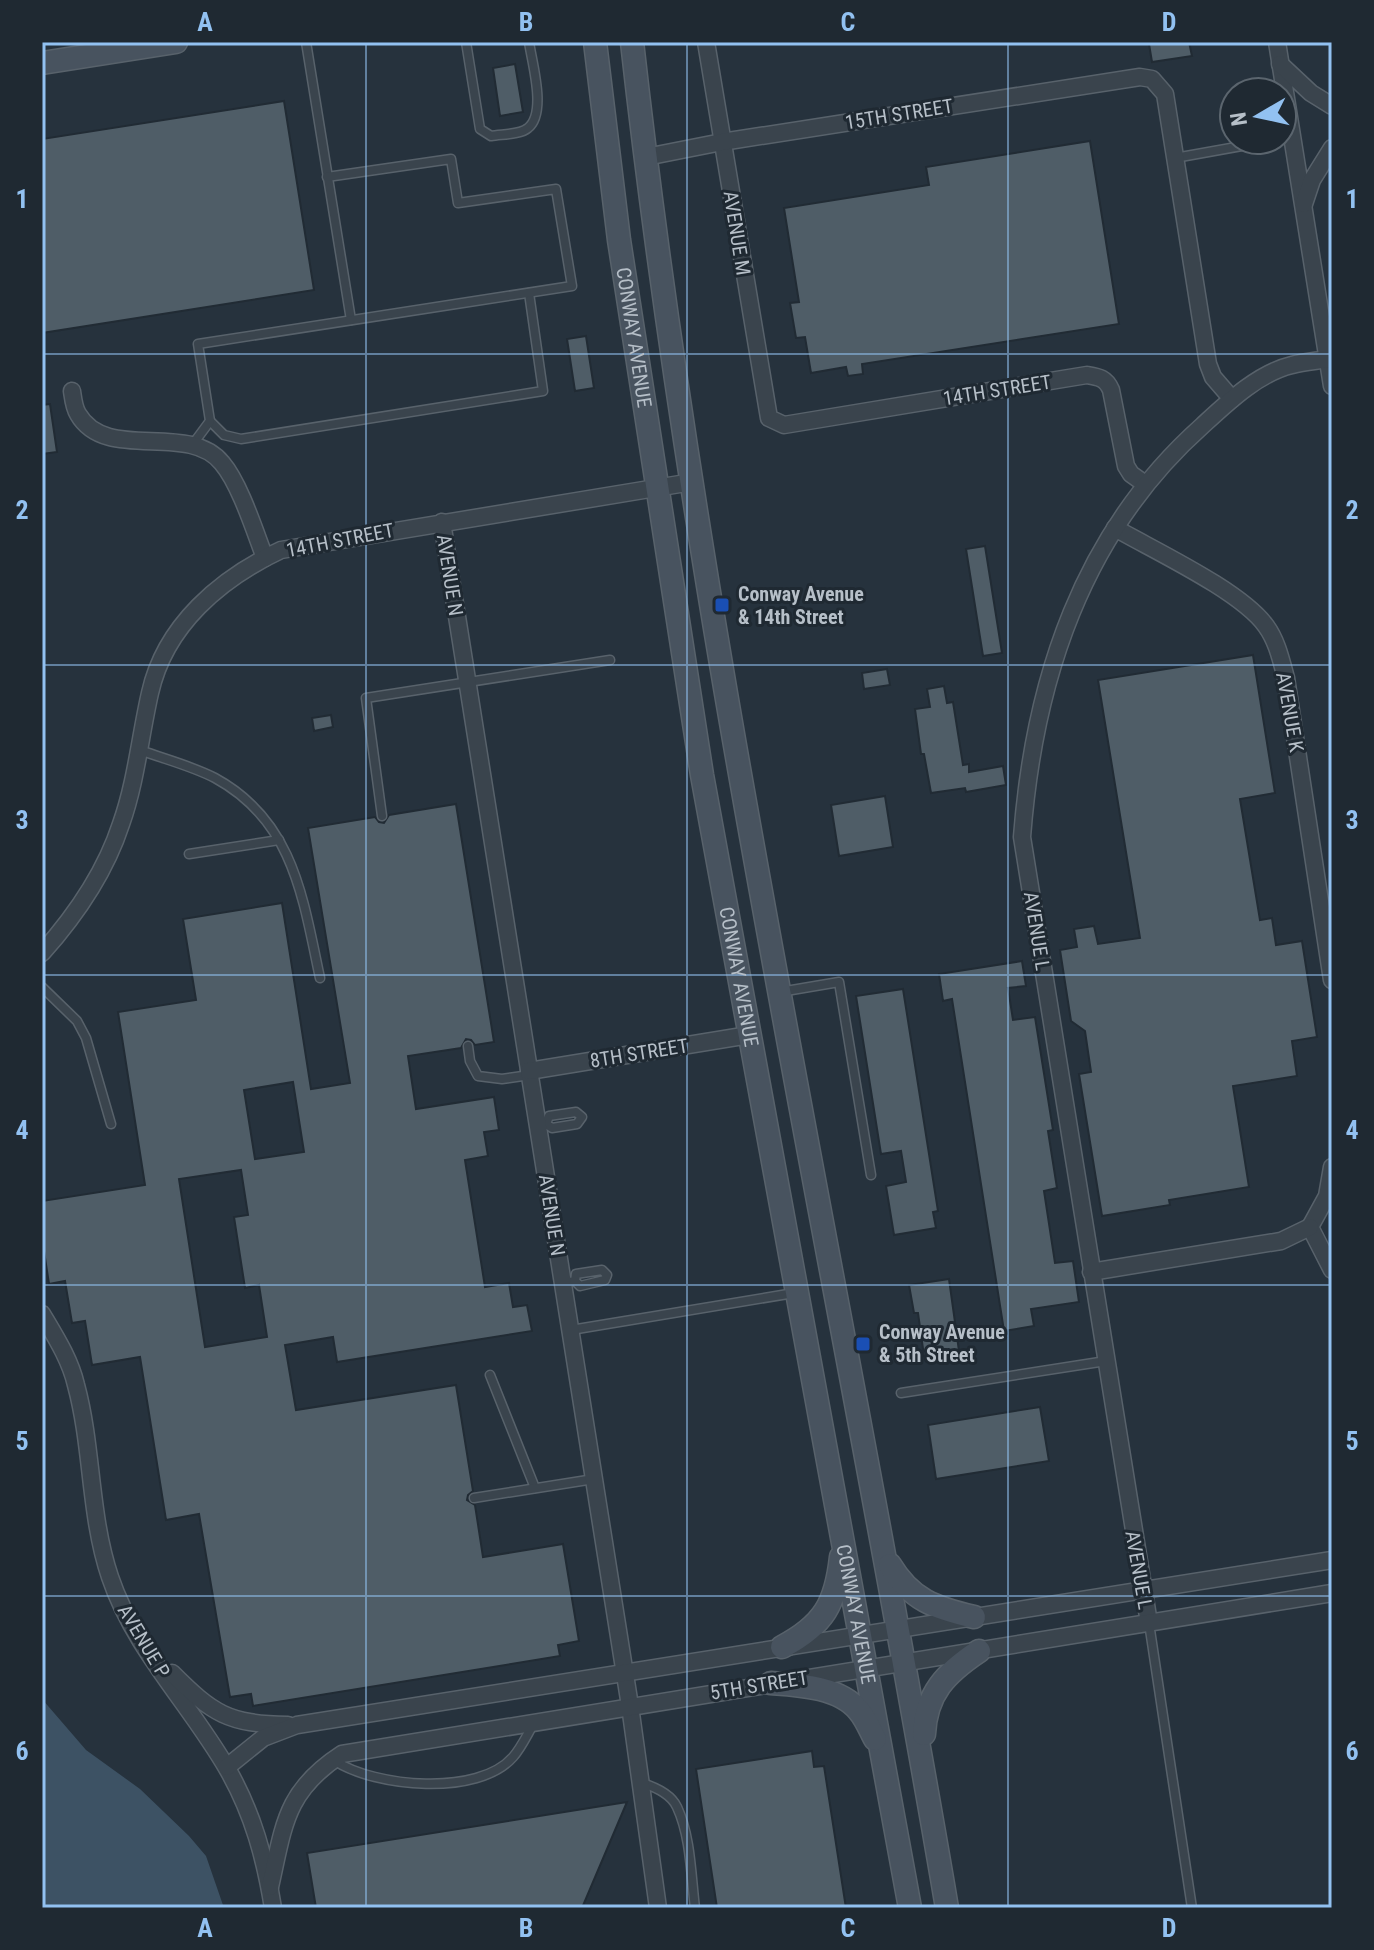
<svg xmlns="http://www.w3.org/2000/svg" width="1374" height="1950" viewBox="0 0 1374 1950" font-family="'Roboto Condensed',sans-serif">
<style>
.water{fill:#3d5264}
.building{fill:#4f5d67;stroke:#212b34;stroke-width:2;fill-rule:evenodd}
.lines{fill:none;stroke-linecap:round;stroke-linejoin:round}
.lane-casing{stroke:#58626b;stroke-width:11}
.street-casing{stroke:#58626b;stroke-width:19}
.secondary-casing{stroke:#58626b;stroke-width:25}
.lane{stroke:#3a444d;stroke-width:8}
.street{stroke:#3a444d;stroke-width:16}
.secondary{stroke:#48535f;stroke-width:22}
.grid{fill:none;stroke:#92c1f1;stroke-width:2;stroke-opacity:0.55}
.transit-dot{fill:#1a4fb4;stroke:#1f2932;stroke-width:3}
.labels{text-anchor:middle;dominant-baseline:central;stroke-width:6;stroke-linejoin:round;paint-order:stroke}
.street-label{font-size:20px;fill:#b6bfc8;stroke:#1f2932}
.poi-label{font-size:20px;font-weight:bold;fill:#b6bfc8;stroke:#1f2932;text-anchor:start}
.neatline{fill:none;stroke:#92c1f1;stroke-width:3}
.grid-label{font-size:26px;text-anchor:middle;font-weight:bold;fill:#92c1f1}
</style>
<rect width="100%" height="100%" fill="#26323d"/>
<polygon class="water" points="42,1699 86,1750 140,1789 189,1836 206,1856 224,1908 42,1908"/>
<g class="building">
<polygon points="1163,42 1189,42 1192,56 1152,62 1149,44"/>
<polygon points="515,64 523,112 500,116 493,68"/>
<polygon points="284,101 314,290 42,333 42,139"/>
<polygon points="1090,141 1119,324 862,364 863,374 848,376 846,367 811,373 805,337 796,338 790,303 799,302 784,208 929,185 926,167"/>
<polygon points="586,336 594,388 575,391 567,339"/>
<polygon points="50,404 57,452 42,454 42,405"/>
<polygon points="985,546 1002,653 983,656 966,549"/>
<polygon points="1253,655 1275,793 1240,799 1260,920 1272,918 1276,945 1302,941 1317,1037 1292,1041 1297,1076 1233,1086 1249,1187 1169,1200 1170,1205 1102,1216 1079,1074 1091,1072 1085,1031 1071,1021 1060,950 1077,947 1074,929 1094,926 1098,944 1140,938 1098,680"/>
<polygon points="887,669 890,685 864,689 862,673"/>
<polygon points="944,686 947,703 953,702 963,765 969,764 969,772 1003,766 1006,785 966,792 965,788 931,793 924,754 921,754 915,709 930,707 927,689"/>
<polygon points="331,715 333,727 314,731 312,718"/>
<polygon points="885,796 893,847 839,856 831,805"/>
<path d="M456 804 494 1042 475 1045 471 1040 466 1039 461 1048 408 1056 416 1109 494 1097 499 1130 484 1132 488 1156 465 1160 485 1287 509 1283 513 1307 527 1305 532 1331 337 1362 333 1337 285 1345 296 1410 456 1385 473 1491 468 1495 467 1500 475 1505 483 1557 563 1544 579 1641 558 1645 560 1656 253 1706 251 1694 230 1697 199 1514 166 1520 140 1357 92 1365 85 1321 72 1323 65 1281 49 1284 42 1238V1201L145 1185 118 1012 196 1000 183 919 282 903 311 1089 350 1083 308 828 375 817 379 822 384 823 389 815ZM293 1082 304 1152 255 1159 244 1090ZM241 1170 248 1215 234 1217 245 1288 259 1285 267 1337 205 1347 179 1179Z"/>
<polygon points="1022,961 1026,986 1008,988 1013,1020 1035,1017 1053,1130 1048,1131 1057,1188 1044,1191 1055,1263 1073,1261 1079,1302 1031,1309 1034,1326 1004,1331 952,999 943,1001 939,974"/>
<polygon points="903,989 938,1211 933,1212 936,1228 894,1235 886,1186 906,1182 901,1151 881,1154 856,996"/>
<polygon points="949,1279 959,1351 924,1356 918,1313 914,1313 909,1285"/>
<polygon points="1040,1407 1049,1461 936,1479 928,1425"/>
<polygon points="812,1751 814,1767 824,1766 846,1908 717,1908 696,1769"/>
<polygon points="627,1802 582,1908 316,1908 307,1853"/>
</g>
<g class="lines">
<defs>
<g id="lane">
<polyline points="306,42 351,320"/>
<path d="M466 42 480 129 491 136C501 134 520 135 528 128 547 113 532 63 529 42"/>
<polyline points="1175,158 1275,140"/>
<polyline points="210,421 224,435 241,439 543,391 529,293"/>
<polyline points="193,444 210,421 198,344 572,286 556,189 458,203 451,159 327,177"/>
<path d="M140 750C164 759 192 766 215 778 294 821 303 899 320 978"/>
<polyline points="382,816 366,698 610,660"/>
<polyline points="189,854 279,840"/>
<polyline points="42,987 77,1021 86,1038 111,1124"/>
<polyline points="780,992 839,982 871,1175"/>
<polyline points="468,1046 470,1061 478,1076 502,1079 530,1075"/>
<polyline points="538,1125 546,1124 552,1128 577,1124 582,1117 576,1112 549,1116 546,1124"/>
<polyline points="563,1283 575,1281 580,1286 605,1280 607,1275 602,1270 576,1274 575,1281"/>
<polyline points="571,1330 794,1293"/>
<polyline points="490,1375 535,1488"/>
<polyline points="901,1393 1106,1361"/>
<polyline points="474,1498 594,1479"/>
<polyline points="1149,1623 1192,1908"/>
<path d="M335 1761C375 1787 478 1797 513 1757 521 1748 527 1735 533 1725"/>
<path d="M642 1783C655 1787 671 1794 677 1807 691 1837 691 1876 695 1908"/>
</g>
<g id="street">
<path d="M706 42 769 418 784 425 1087 375C1099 377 1106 378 1111 390L1126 466 1131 474 1145 484"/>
<polyline points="1277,42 1332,386"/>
<polyline points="1280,64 1311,93 1332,106"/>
<polyline points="646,157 722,142 1140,77 1152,79 1165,94 1208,364 1213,377 1232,399"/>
<polyline points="1304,204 1312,180 1332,148"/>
<path d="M72 391C73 398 74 408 78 414 106 463 188 421 222 463 240 484 255 532 265 558"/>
<polyline points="442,522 630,1706 658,1908"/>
<path d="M1115 528C1155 551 1241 591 1266 626 1277 641 1281 660 1286 678L1332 980"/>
<path d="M42 953C76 915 105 873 121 824 136 782 140 737 150 693 165 625 221 578 281 550L692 482"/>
<polyline points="529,1071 749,1035"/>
<polyline points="1332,1167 1327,1196 1310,1227 1332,1270"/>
<polyline points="1091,1272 1281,1241 1310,1227"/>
<path d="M42 1314C55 1336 70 1359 76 1385 93 1448 89 1515 110 1577 134 1649 191 1705 228 1770 253 1814 265 1858 273 1908"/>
<path d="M1149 1623 1022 837C1034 680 1082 533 1202 426 1227 403 1258 373 1292 365 1303 362 1316 361 1328 359"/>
<path d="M172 1673C213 1714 228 1724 288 1725"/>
<polyline points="227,1767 263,1738 297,1725 1332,1560"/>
<path d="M270 1887C284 1825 285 1791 342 1754L1332 1593"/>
</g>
<g id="secondary">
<path id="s1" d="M595 42 619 240 702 775 910 1908"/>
<path d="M632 42C702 670 842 1286 947 1908"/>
<polyline points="42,63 176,42"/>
<path d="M890 1565C911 1600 935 1608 974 1617"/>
<path d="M782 1647C824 1625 836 1603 841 1557"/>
<path d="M771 1683C800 1685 840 1687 859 1711 866 1719 870 1730 875 1739"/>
<path d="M924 1734C926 1693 946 1673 979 1651"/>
</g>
</defs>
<use href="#lane" class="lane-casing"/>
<use href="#street" class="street-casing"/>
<use href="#secondary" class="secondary-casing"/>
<use href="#lane" class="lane"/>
<use href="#street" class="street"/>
<use href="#secondary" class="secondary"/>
</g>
<path class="grid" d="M366 42V1908M687 42V1908M1008 42V1908M42 354H1332M42 665H1332M42 975H1332M42 1285H1332M42 1596H1332"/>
<g class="transit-dot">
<rect x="714" y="597" width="16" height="16" rx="4"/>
<rect x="855" y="1336" width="16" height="16" rx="4"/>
</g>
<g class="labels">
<g class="street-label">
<text transform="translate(899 114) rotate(-9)">15TH STREET</text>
<text transform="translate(737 233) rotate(81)">AVENUE M</text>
<text stroke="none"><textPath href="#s1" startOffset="298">CONWAY AVENUE</textPath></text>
<text transform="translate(997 390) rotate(-9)">14TH STREET</text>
<text transform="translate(340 540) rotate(-11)">14TH STREET</text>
<text transform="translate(450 575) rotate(81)">AVENUE N</text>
<text transform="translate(1290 712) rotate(80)">AVENUE K</text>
<text transform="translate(1037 931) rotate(81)">AVENUE L</text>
<text stroke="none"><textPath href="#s1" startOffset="946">CONWAY AVENUE</textPath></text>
<text transform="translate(639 1053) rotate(-9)">8TH STREET</text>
<text transform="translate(552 1215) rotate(81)">AVENUE N</text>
<text transform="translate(1139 1570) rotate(80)">AVENUE L</text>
<text stroke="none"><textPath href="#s1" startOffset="1594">CONWAY AVENUE</textPath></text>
<text transform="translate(144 1641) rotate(59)">AVENUE P</text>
<text transform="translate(759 1685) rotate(-9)">5TH STREET</text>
</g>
<g class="poi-label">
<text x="738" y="594">Conway Avenue<tspan x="738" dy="23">&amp; 14th Street</tspan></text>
<text x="879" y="1332">Conway Avenue<tspan x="879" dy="23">&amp; 5th Street</tspan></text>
</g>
</g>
<rect width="1374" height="1950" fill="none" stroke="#1f2932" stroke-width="88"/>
<g transform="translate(1258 116) rotate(261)"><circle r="38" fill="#1f2932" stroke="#5b656e" stroke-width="2"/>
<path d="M0-6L14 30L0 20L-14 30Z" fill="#92c1f1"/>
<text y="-12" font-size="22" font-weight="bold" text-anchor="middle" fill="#b6bfc8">N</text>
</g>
<rect x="44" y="44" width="1286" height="1862" class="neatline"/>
<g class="grid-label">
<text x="205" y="31">A</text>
<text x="526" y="31">B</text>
<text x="848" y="31">C</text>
<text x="1169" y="31">D</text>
<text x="22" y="208">1</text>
<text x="1352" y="208">1</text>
<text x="22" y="519">2</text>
<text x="1352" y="519">2</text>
<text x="22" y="829">3</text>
<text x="1352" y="829">3</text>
<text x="22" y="1139">4</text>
<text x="1352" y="1139">4</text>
<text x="22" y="1450">5</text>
<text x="1352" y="1450">5</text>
<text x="22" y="1760">6</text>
<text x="1352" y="1760">6</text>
<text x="205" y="1937">A</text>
<text x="526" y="1937">B</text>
<text x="848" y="1937">C</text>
<text x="1169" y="1937">D</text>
</g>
</svg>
